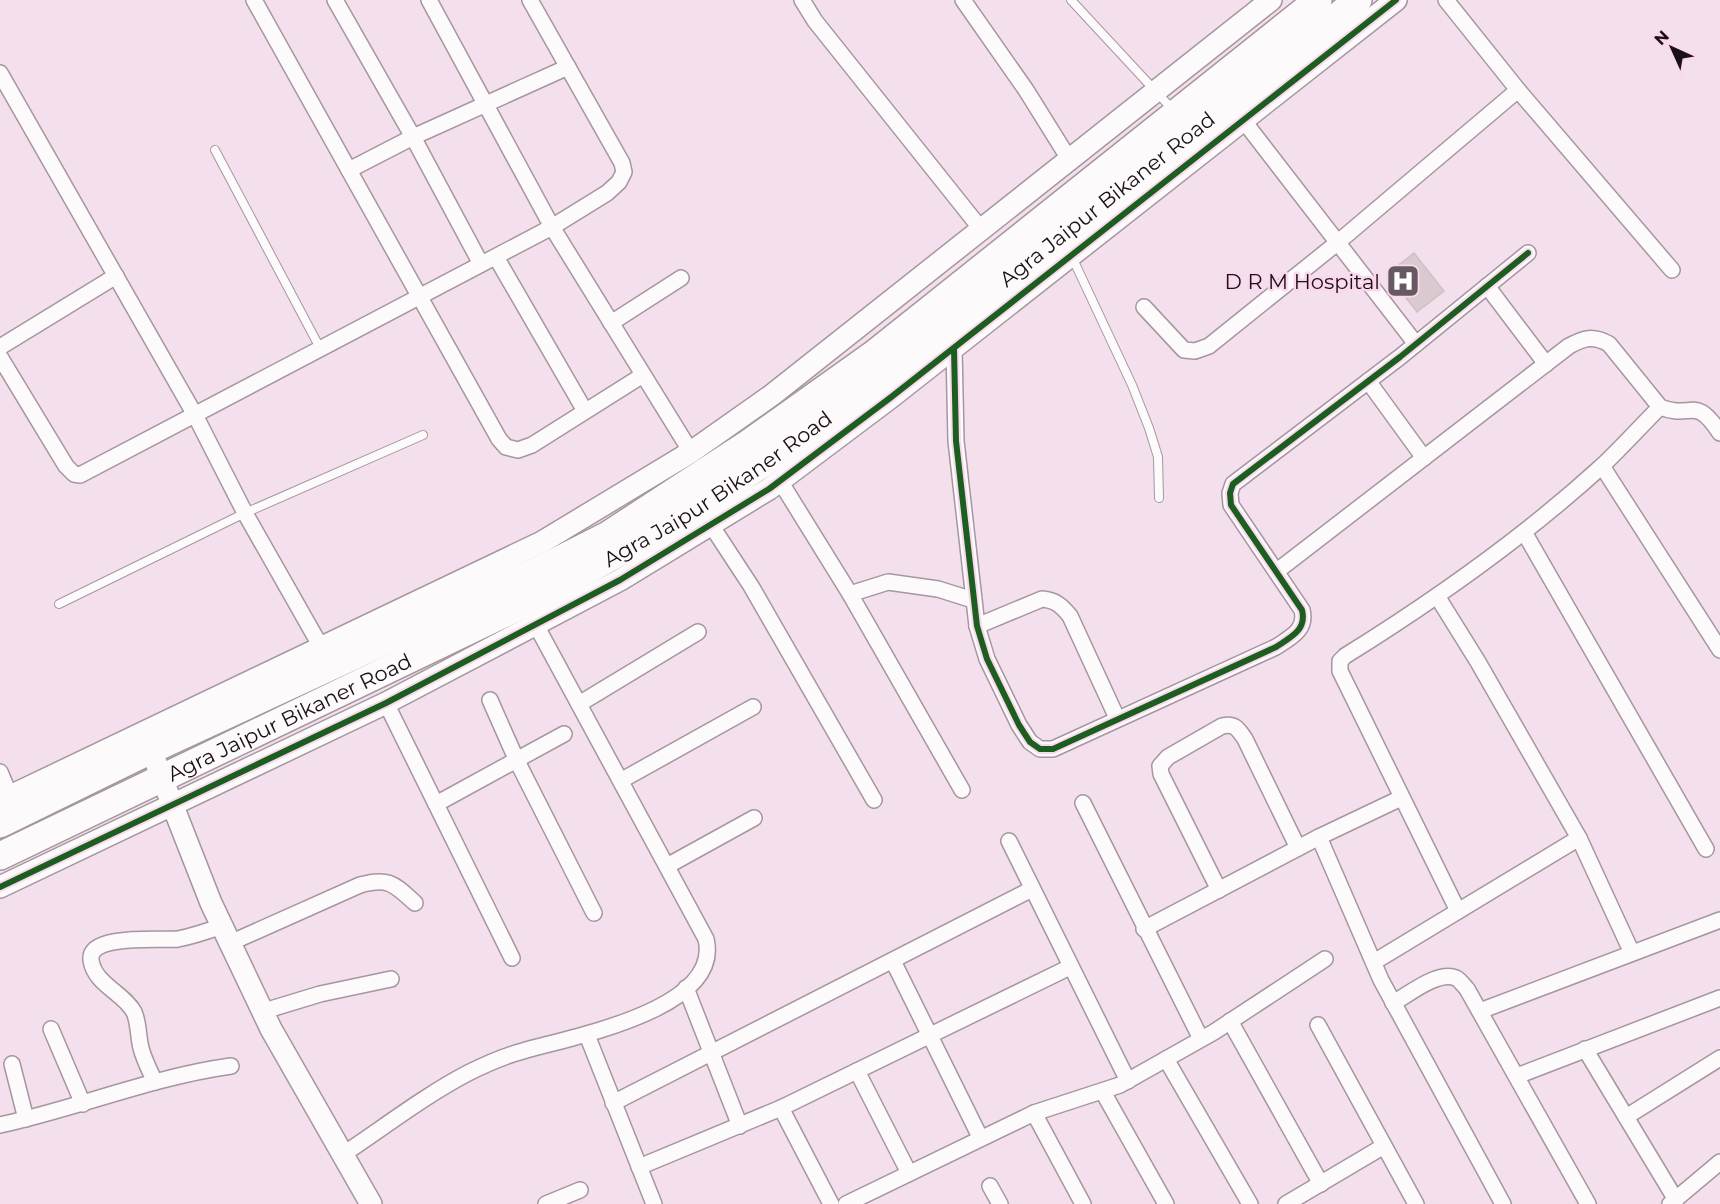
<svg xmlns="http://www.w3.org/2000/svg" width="1720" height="1204" viewBox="0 0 1720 1204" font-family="Montserrat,sans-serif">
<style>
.building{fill:#dac9cf;stroke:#d0c1c7;stroke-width:1.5}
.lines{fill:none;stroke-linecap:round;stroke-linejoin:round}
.lane-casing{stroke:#a596a0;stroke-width:10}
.street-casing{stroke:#a596a0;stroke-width:18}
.secondary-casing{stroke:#a596a0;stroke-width:24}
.highway-casing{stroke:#a596a0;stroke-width:30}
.lane{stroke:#fdfafc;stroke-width:8}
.street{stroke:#fdfafc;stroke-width:15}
.secondary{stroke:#fdfafc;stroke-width:21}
.highway{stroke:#fdfafc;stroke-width:27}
.cycleway-casing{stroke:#fbd8ed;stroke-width:10}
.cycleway{stroke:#1b5e20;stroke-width:6}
.labels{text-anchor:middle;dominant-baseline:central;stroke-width:5;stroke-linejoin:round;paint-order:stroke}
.street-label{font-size:21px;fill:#1c1017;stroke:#fbd8ed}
.poi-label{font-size:21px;fill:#1c1017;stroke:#fbd8ed;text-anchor:end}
</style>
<rect width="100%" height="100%" fill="#f3e0ec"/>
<polygon class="building" points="1414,253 1444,291 1417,312 1387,274"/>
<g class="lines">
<defs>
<g id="lane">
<polyline points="1071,0 1174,111"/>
<polyline points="215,150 320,348"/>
<polyline points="1072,257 1132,385 1149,428 1158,457 1159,498"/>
<polyline points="59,604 245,513 423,435"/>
</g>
<g id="street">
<polyline points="254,0 499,439 506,447 518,450 532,445 643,375"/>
<polyline points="335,0 413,137 481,264"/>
<polyline points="429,0 552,227 691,452"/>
<polyline points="802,0 815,21 981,229"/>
<polyline points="963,0 1026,90 1069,159"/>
<polyline points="1446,0 1518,90 1672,270"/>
<polyline points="0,73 195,415 245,513 321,647"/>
<polyline points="1243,120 1416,344"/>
<polyline points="349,170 413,137 568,67"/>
<polyline points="496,257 585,411"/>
<polyline points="1487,286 1546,364"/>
<polyline points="1144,307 1184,350 1195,351 1209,346 1337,243 1518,90"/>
<polyline points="611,323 681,278"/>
<polyline points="0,347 116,276"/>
<path d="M954 349 956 441 977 626 987 659 1019 725 1030 742 1040 749H1053L1276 647C1291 637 1307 630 1302 610L1231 505 1230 493 1233 484 1400 357 1528 253"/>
<polyline points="0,357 66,466 74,474 80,475 552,227 607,193 619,182 624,172 622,163 530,0"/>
<polyline points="1368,381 1424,458"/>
<polyline points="1602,466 1720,650"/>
<polyline points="780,481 850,594 962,790"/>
<polyline points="711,525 751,586 874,800"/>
<polyline points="1524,532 1706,849"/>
<path d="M1277 571 1569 346C1584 338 1593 335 1609 344L1660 407C1693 420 1694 394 1720 433"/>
<polyline points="850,594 888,582 938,589 973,600"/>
<polyline points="1437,596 1478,662 1579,838 1632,953"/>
<path d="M977 626 1042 599C1055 600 1061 605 1070 616L1117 718"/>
<polyline points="490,700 517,761 594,913"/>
<polyline points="386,703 512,958"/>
<polyline points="579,704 698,632"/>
<polyline points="0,772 10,796"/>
<polyline points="622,780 753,707"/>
<polyline points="1083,803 1201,1039"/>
<polyline points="436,804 564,734"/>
<polyline points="1319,837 1381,980 1503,1204"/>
<polyline points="1009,841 1128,1081"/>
<polyline points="667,866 754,818"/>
<path d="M1219 890 1161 774 1160 766 1168 757 1222 726C1235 723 1238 729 1245 739L1298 848"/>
<path d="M1458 911 1340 671V661L1345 656C1435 600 1523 538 1602 466 1622 447 1640 427 1660 407"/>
<polyline points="1144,929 1319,837 1401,798"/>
<path d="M230 943 360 885C389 877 394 884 415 903"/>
<polyline points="893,961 980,1137"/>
<polyline points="1374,962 1579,838"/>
<polyline points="686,988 740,1126"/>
<path d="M1393 1003C1408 995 1438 970 1456 978 1460 980 1464 986 1467 989L1588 1204"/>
<polyline points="264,1011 320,994 391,979"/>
<polyline points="1480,1011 1720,920"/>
<polyline points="1230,1021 1321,1184"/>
<polyline points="1318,1025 1416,1204"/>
<polyline points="51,1029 83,1104"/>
<polyline points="587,1035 654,1204"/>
<polyline points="1585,1049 1676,1200"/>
<polyline points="1166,1059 1250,1204"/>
<polyline points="12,1064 26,1119"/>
<polyline points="857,1071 909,1173"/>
<polyline points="1517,1076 1720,998"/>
<path d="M155 1082C150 1071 144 1060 141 1048 138 1037 139 1023 134 1012 124 993 94 984 91 960 88 933 164 941 178 939 193 936 208 931 222 926"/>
<polyline points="1103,1092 1166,1204"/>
<polyline points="613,1103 1032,889"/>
<polyline points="781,1108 831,1204"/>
<polyline points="1034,1113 1083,1204"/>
<polyline points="1626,1117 1720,1058"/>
<path d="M0 1125C78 1108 152 1077 231 1066"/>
<path d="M342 1155C383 1128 424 1096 468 1073 486 1064 504 1056 523 1051 570 1037 723 1010 706 939L536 625"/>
<polyline points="639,1167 781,1108 1070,967"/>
<polyline points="990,1186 1000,1204"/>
<polyline points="546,1204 580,1190"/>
<polyline points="846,1204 1034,1113 1120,1085 1214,1032 1325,959"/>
<polyline points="1286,1204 1384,1146"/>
<polyline points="1670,1204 1720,1162"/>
</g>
<g id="secondary">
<polyline points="151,750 211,903 271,1029 371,1204"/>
<polyline points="0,801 542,542 691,452 772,395 1271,0"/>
<polyline points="0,887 386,703 620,580 769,489 890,398 1396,0"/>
</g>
<g id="highway">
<polyline points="0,824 151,750 543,568 608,535 749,443 874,354 1318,0"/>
<path id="s1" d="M0 856 547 593 681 518 761 465 893 368 1358 0"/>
</g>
</defs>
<use href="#lane" class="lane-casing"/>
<use href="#street" class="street-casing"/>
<use href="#secondary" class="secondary-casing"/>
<use href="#highway" class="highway-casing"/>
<use href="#lane" class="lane"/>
<use href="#street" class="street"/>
<use href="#secondary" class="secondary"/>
<use href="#highway" class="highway"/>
<defs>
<g id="cycleway">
<path d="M954 349 956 441 977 626 987 659 1019 725 1030 742 1040 749H1053L1276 647C1291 637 1307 630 1302 610L1231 505 1230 493 1233 484 1400 357 1528 253"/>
<polyline points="0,887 386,703 620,580 769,489 890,398 1396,0"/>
</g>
</defs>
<use href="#cycleway" class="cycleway-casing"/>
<use href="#cycleway" class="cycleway"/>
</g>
<defs>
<symbol id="hospital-square" viewBox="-11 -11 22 22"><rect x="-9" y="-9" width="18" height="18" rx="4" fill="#675962" stroke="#fbd8ed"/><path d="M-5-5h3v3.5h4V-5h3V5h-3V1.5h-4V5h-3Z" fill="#fff"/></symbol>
</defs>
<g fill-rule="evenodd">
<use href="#hospital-square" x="1384" y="262" width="38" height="38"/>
</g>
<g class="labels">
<g class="street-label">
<text stroke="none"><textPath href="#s1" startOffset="1293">Agra Jaipur Bikaner Road</textPath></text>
<text stroke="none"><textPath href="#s1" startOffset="807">Agra Jaipur Bikaner Road</textPath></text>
<text stroke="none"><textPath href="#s1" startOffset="321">Agra Jaipur Bikaner Road</textPath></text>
</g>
<g class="poi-label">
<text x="1380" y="281">D R M Hospital</text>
</g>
</g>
<g transform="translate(1672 48) rotate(315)" stroke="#fbd8ed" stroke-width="4.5" paint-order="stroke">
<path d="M0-4.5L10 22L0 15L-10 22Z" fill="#1c1017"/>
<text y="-9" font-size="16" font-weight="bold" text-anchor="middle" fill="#1c1017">N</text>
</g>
</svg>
